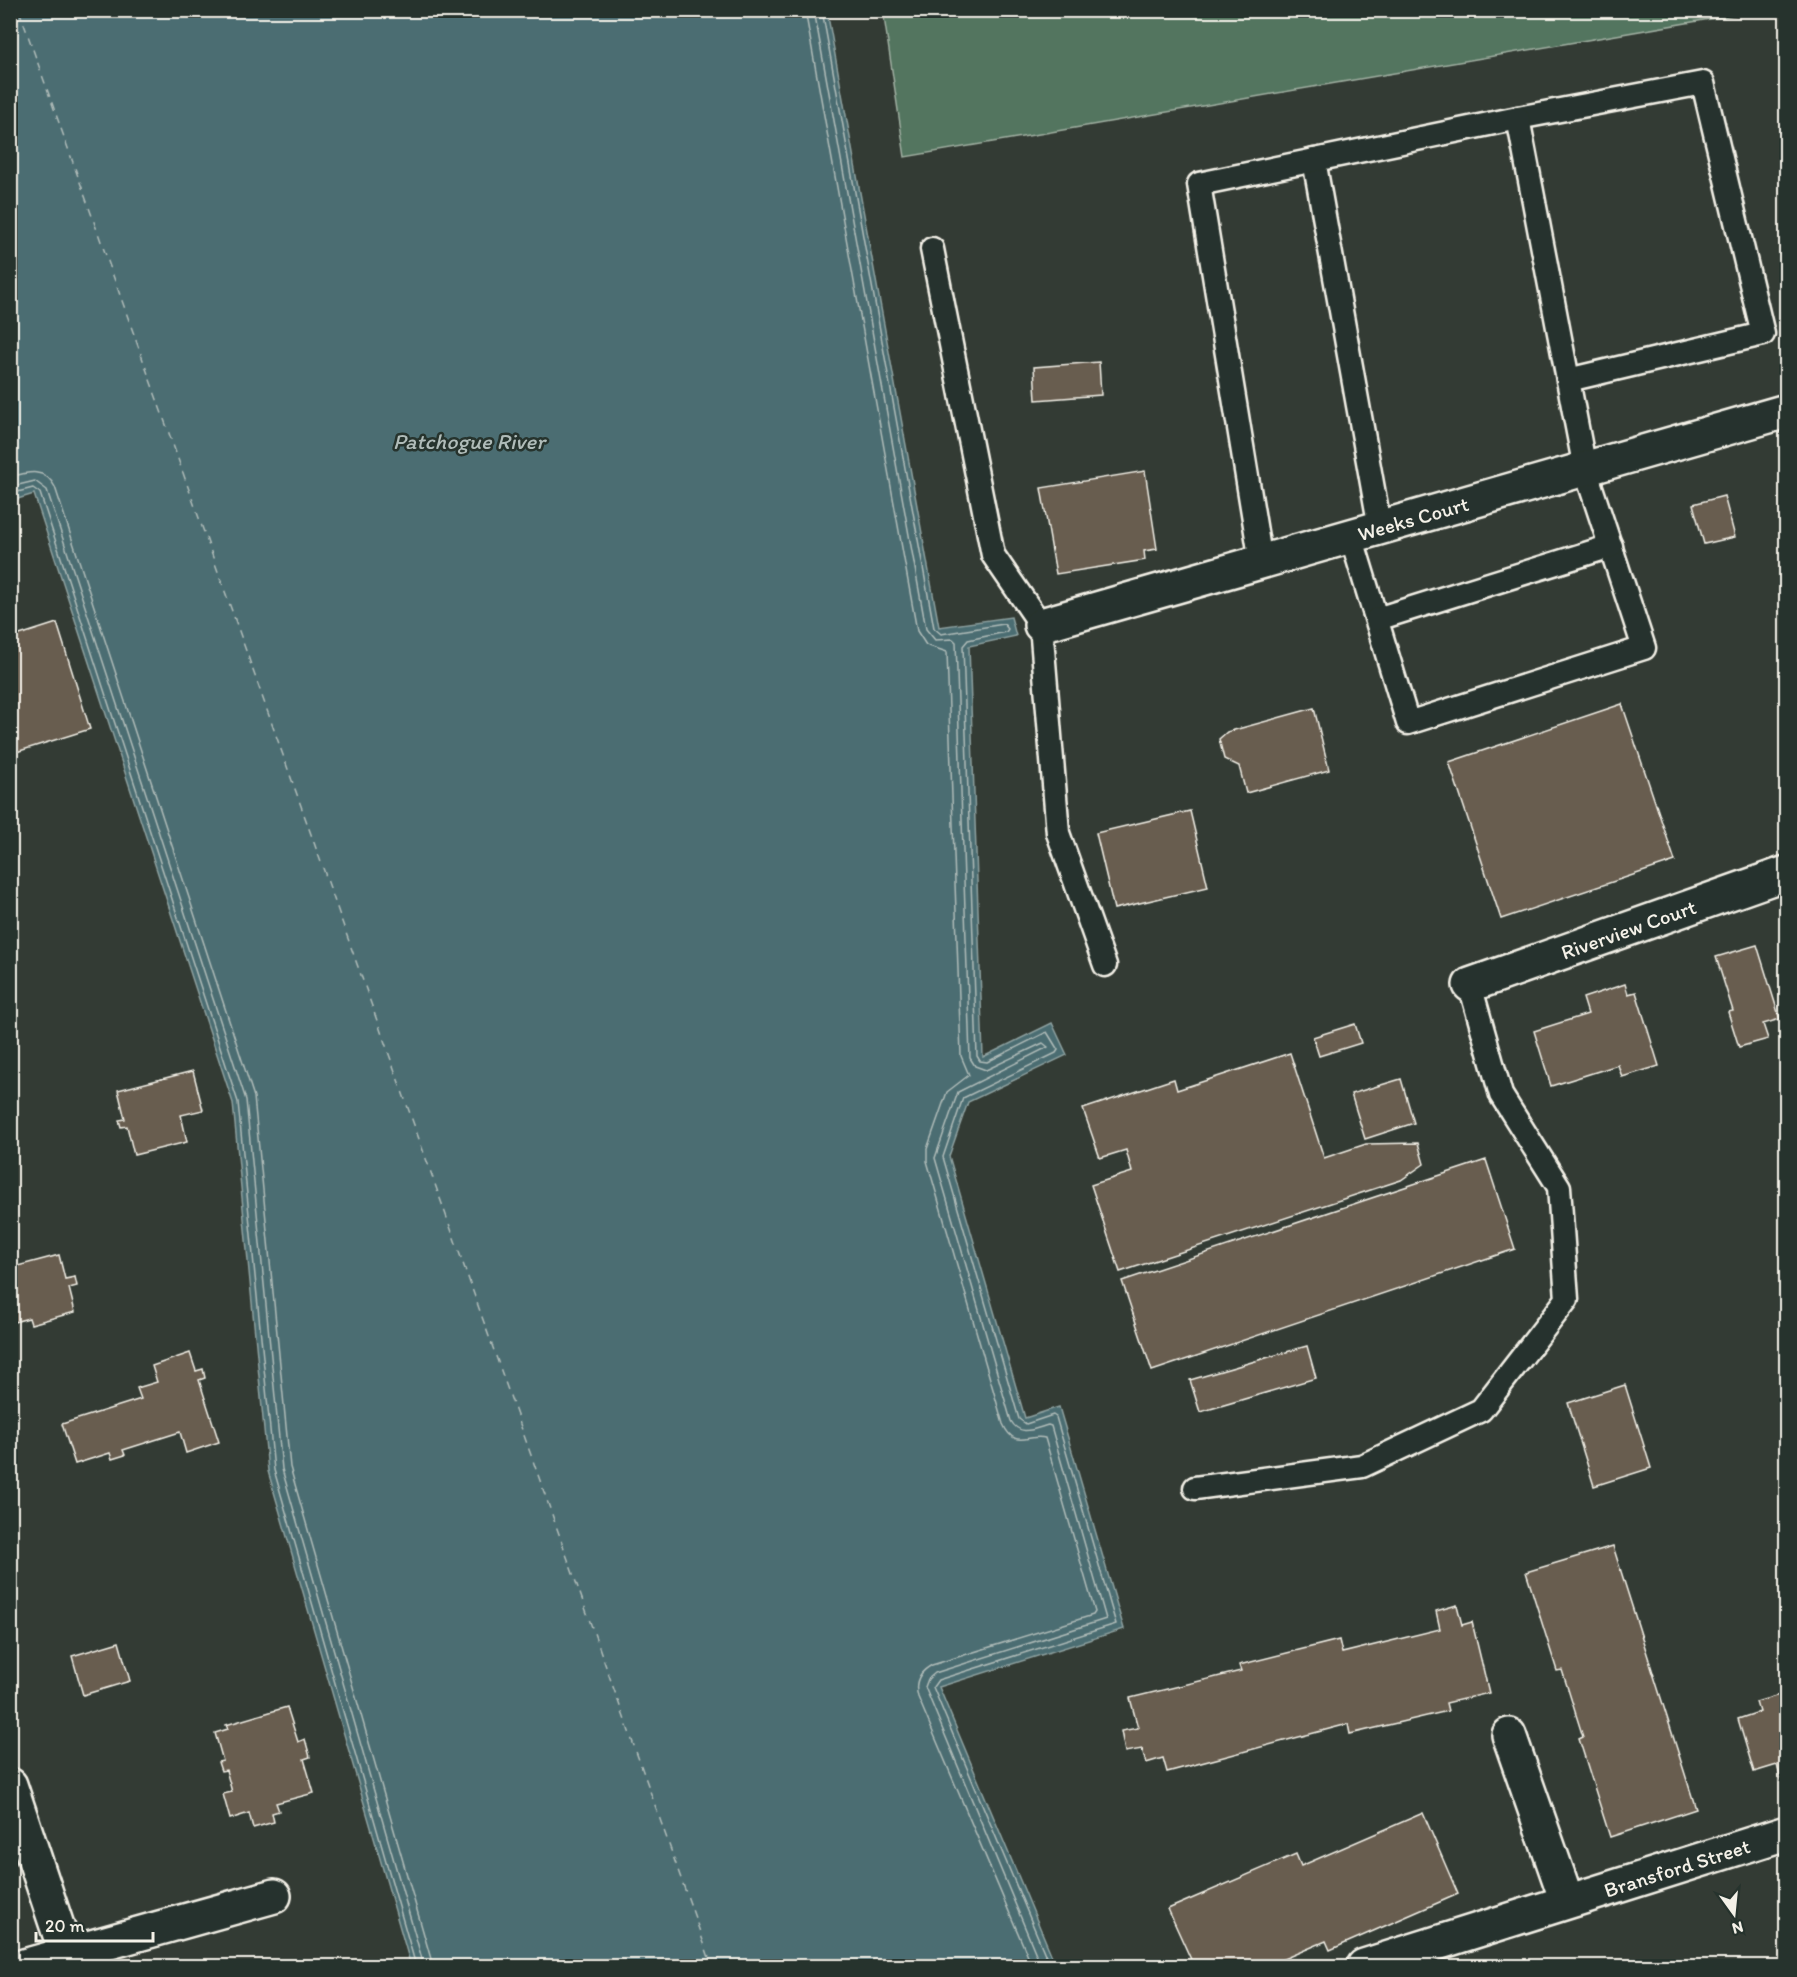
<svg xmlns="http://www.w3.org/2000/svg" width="1797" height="1977" viewBox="0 0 1797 1977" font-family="Itim,sans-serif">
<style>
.green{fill:#52745f;stroke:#a3b2a4;stroke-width:1.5}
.water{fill:#4b6d72;stroke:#8fa2a1;stroke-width:1.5}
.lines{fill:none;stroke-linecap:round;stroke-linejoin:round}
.shore{stroke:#b0bcb9;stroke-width:1.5}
.ferry{stroke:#b0bcb9;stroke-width:1.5;stroke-dasharray:8 6;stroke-linecap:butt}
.building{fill:#675d50;stroke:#f4f1e8;stroke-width:1.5}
.lane-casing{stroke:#f4f1e8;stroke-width:27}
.street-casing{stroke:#f4f1e8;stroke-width:38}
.lane{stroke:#26332d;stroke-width:22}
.street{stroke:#26332d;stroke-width:33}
.labels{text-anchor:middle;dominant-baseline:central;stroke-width:5;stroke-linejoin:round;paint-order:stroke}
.street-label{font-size:21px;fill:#f4f1e8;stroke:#26332d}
.water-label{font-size:22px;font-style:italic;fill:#b0bcb9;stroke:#26332d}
</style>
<rect width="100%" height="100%" fill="#333b34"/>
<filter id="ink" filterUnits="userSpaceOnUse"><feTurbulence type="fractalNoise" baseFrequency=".0167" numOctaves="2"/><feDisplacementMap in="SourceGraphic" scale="12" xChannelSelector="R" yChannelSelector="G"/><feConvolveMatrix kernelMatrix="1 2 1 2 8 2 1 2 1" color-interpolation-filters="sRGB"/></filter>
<g filter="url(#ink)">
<polygon class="green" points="883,10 1756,10 1756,11 905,157"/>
<polygon class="water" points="11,10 827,11 939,627 1011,617 1016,636 969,646 983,1057 1052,1023 1067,1055 968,1102 949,1156 1025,1418 1059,1407 1124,1629 939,1687 1056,1966 411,1966 268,1471 233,1103 34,494 11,501"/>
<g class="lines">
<g class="shore">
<path d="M805 10 917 631 926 645 947 652 961 1056 969 1075 947 1092 927 1149V1161L1003 1424C1015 1451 1029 1433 1045 1438L1095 1612 1093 1615 932 1665C919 1672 914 1683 918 1697L1032 1966"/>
<path d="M814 10 926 629 935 640 953 639 956 642 970 1058 975 1066 986 1070 1043 1043 1048 1047 958 1092 935 1158 1011 1421C1020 1437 1034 1429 1048 1425L1051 1426 1106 1619 935 1673 928 1679 925 1687 1041 1966"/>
<polyline points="822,10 934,628 941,634 1004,624 1008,629 1006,632 968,640 963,646 977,1056 980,1061 987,1062 1047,1032 1058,1050 1056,1053 963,1098 943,1157 1019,1419 1026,1424 1053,1415 1056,1417 1116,1624 938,1680 933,1687 1050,1966"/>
<path d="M10 477C28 472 45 467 55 487L254 1097 290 1467 433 1966"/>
<polyline points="10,487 35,481 47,490 246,1100 282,1469 424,1966"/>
<polyline points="10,494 33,488 40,493 238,1102 274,1470 416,1966"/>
</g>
<polyline class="ferry" points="19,10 712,1966"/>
</g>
<g class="building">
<polygon points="1099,362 1101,395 1036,400 1034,367"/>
<polygon points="1786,459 1786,482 1781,460"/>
<polygon points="1145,471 1157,549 1144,551 1145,560 1056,574 1041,488"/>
<polygon points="1724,496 1735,537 1704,544 1693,504"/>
<polygon points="57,623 90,729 10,754 10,638"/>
<polygon points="1622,704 1675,861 1501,919 1449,762"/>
<polygon points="1314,708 1329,770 1246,793 1239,766 1224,759 1219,739 1227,732"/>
<polygon points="1190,811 1208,887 1114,909 1096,833"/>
<polygon points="1757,945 1780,1019 1763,1024 1768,1039 1739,1047 1728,1012 1733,1011 1716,957"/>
<polygon points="1625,984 1628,994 1636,992 1659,1066 1622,1077 1618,1065 1551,1086 1534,1031 1588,1014 1583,998"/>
<polygon points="1355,1024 1361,1043 1319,1056 1313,1037"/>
<polygon points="1290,1053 1324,1158 1366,1144 1418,1143 1424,1164 1401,1180 1120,1272 1091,1185 1132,1172 1126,1150 1100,1158 1083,1109 1174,1079 1177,1090"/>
<polygon points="193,1071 203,1110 181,1115 187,1142 134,1155 127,1126 121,1127 119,1120 125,1119 118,1090"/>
<polygon points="1401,1079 1414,1123 1365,1139 1351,1094"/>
<polygon points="1486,1160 1515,1249 1152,1371 1122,1281"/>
<polygon points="59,1255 65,1279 75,1277 77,1286 69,1288 75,1312 31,1324 29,1318 10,1323 10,1268"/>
<polygon points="1307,1346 1316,1378 1200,1412 1190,1380"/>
<polygon points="190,1353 196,1371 203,1369 205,1378 199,1380 219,1442 186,1453 180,1432 123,1450 125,1455 112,1459 110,1453 75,1464 62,1424 141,1399 137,1388 157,1382 152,1366"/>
<polygon points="1625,1385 1651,1468 1594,1486 1568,1403"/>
<polygon points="1613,1546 1696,1809 1610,1837 1579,1739 1583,1737 1562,1670 1557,1671 1526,1572"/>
<polygon points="1457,1605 1462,1625 1472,1622 1489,1693 1446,1703 1448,1711 1350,1734 1348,1724 1167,1772 1163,1758 1146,1763 1142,1749 1125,1752 1121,1731 1138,1728 1130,1698 1241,1671 1239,1665 1339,1640 1342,1653 1440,1629 1436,1611"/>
<polygon points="119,1642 130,1681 83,1695 72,1656"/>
<polygon points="1786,1693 1786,1786 1783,1787 1777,1765 1754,1772 1738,1719 1759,1712 1756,1702"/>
<polygon points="287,1707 298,1742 305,1739 310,1757 304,1759 314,1793 276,1803 279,1811 272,1813 274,1822 253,1828 249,1813 230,1819 223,1794 232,1792 226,1770 221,1771 218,1762 223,1761 215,1733 228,1729 226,1725"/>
<polygon points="1423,1813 1458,1894 1330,1950 1326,1941 1267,1966 1194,1966 1168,1909 1296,1854 1301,1866"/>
</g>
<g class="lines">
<defs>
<g id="lane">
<polyline points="1518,118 1703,83 1763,334 1568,380"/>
<polyline points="1314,160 1380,528"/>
<polyline points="932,249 993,555 1041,625 1058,833 1105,965"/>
<polyline points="1261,562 1199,184 1518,118 1585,469 1644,648 1408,723 1351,536"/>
<polyline points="1377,619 1611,546"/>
<polyline points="1195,1488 1362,1466 1481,1410 1567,1299 1559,1187 1501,1095 1470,985"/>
</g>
<g id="street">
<path id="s1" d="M1041 625 1786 411"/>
<path id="s2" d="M1470 985 1786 873"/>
<polyline points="1509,1735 1567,1901"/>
<polyline points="10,1785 66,1953"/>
<polyline points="24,1966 274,1896"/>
<path id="s3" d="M1364 1966 1786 1833"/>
</g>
</defs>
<use href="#lane" class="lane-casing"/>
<use href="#street" class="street-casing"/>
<use href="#lane" class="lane"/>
<use href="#street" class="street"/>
</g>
</g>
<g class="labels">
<g class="street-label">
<text stroke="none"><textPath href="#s1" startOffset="387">Weeks Court</textPath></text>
<text stroke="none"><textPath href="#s2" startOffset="168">Riverview Court</textPath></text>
<text stroke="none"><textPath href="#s3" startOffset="328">Bransford Street</textPath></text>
</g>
<g class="water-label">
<text x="469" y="441">Patchogue River</text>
</g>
</g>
<rect width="1797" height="1977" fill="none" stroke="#26332d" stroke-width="36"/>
<rect x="18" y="18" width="1761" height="1941" fill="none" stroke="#f4f1e8" stroke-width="2" filter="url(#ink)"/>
<g transform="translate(1734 1914) rotate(165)" stroke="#26332d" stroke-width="4.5" paint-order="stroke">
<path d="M0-4.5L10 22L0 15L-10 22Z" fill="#f4f1e8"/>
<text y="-9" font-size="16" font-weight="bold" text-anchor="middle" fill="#f4f1e8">N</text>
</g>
<path d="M36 1932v9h117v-9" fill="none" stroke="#f4f1e8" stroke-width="3"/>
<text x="45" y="1932" font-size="18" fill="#f4f1e8" stroke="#26332d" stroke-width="4.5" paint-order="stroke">20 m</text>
</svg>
